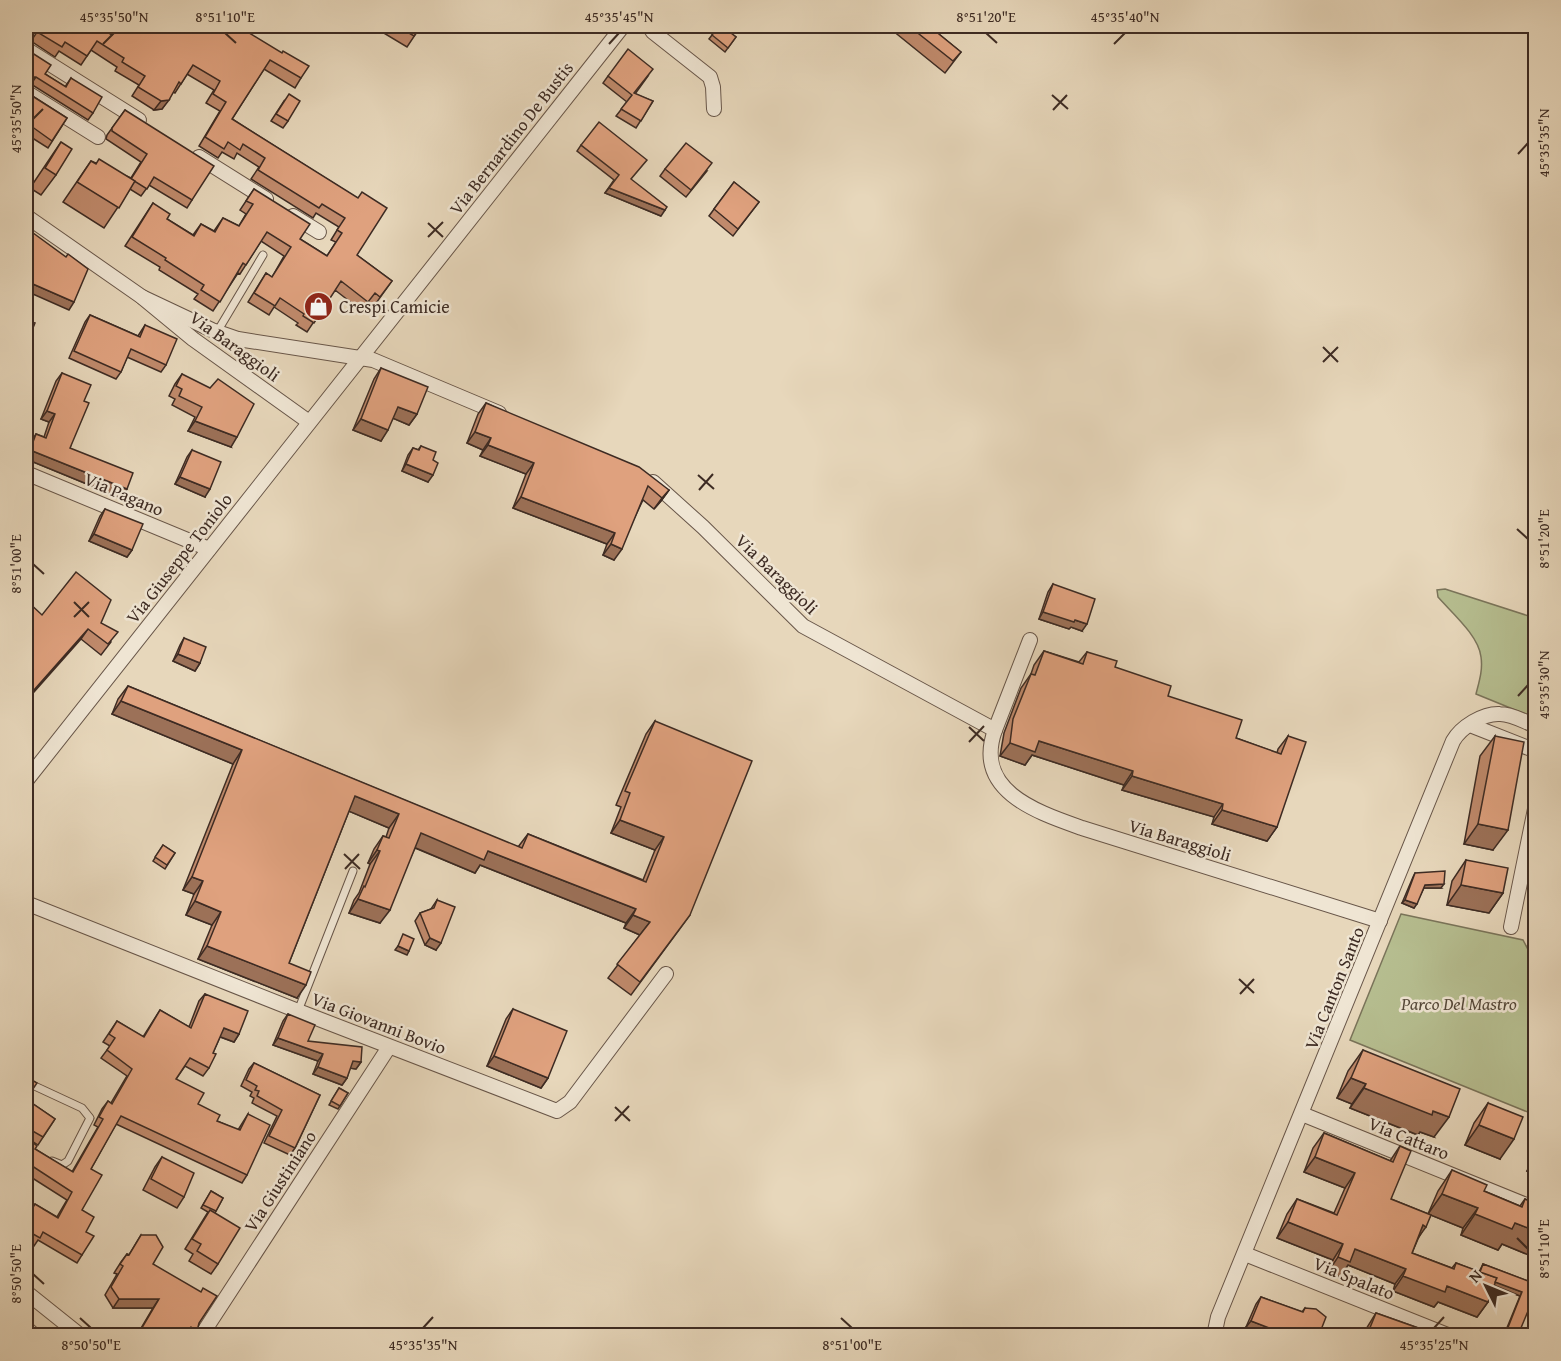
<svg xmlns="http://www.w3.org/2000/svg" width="1561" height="1361" viewBox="0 0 1561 1361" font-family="'Gentium Book Plus',serif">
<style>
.green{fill:#b6be90;stroke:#7a745a;stroke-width:1.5}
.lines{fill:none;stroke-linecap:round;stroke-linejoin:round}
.lane-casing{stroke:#685649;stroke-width:9}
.street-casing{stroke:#685649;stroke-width:16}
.lane{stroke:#efe5d3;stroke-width:7}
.street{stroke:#efe5d3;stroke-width:14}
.wall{fill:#c08a6c;stroke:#3d2b23;stroke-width:1.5}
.shaded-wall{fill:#9c7158;stroke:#3d2b23;stroke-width:1.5}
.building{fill:#dfa17e;stroke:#3d2b23;stroke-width:1.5}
.ticks{fill:none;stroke:#3d2b23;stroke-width:2}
.labels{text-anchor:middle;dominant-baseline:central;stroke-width:5;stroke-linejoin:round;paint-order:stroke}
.street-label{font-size:18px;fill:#3d2b23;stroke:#efe5d3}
.poi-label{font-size:18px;fill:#3d2b23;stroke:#efe5d3;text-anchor:start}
.park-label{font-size:18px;font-style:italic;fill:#554839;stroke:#efe5d3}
.neatline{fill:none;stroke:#3d2b23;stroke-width:2}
.ticks-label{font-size:15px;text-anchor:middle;fill:#3d2b23}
</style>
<rect width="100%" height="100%" fill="#e7d7bb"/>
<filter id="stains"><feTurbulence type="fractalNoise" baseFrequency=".00333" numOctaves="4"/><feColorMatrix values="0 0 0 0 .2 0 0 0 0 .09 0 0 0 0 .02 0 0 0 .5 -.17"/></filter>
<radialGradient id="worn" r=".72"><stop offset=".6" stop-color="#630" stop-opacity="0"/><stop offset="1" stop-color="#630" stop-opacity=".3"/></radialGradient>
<g class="green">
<path d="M1445 589 1535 618V718L1476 694C1479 682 1483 670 1481 657 1479 636 1452 613 1438 597L1437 590Z"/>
<polygon points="1401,914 1523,940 1535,963 1535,1115 1350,1040"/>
</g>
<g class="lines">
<defs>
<g id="lane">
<polyline points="217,332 263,255"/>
<polyline points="298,1011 353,871"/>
<polyline points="26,1082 82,1108 90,1118 68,1161 62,1165 52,1161"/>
</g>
<g id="street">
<polyline points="649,26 653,32 710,77 713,87 714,109"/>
<polyline points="26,49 139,120"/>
<polyline points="26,92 98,137"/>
<polyline points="199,157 266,199"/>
<polyline points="26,216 142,297 193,339 309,422"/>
<polyline points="293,216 319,232"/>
<polyline points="142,297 212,330 238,339 373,360 499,413"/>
<polyline points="26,430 26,429"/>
<polyline points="26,473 209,549"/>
<path d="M653 482 703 527 803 626 995 730C973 791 1037 812 1082 828L1380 921"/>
<polyline points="1470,725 1536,751"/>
<polyline points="995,730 1030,640"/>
<polyline points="26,781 623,26"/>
<polyline points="26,903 298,1011 557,1111 570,1102 666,974"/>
<polyline points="1511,927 1536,804"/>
<polyline points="1302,1114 1536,1209"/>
<polyline points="1245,1254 1450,1336"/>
<polyline points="26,1292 81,1336"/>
<polyline points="26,1328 35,1336"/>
<polyline points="201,1336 389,1047"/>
<path d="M1214 1336 1218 1317 1453 741C1461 727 1483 713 1500 714 1512 714 1525 722 1536 726"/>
<polyline points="1532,1336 1536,1326"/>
</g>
</defs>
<use href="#lane" class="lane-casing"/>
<use href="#street" class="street-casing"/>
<use href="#lane" class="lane"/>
<use href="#street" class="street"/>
</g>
<g class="wall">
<polygon points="117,26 238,26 301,78 295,88 264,69 232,119 357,198 357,255 392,281 374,306 369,302 362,311 335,290 307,332 296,325 298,323 274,307 269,315 248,302 266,273 272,277 284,256 261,241 240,274 238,273 213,311 194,299 198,294 159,270 160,267 125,246 153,203 167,219 193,235 201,224 214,231 223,218 239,226 246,214 240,210 254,189 300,239 327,256 336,242 331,240 339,227 316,213 313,218 251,179 259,167 237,153 234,159 222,152 218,158 199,146 220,111 206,103 214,90 187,74 175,93 173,92 162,109 154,110 132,96 139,85 115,71 117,67 91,50 81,65 59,51 55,57 31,41 37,32 111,34"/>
<polygon points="372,26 421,26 407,47"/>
<polygon points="719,26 736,37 725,52 709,39"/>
<polygon points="887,26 929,26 961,52 945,73"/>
<polygon points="26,49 45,74 65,87 71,78 93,113 88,120 31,84 26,84"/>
<polygon points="608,76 648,76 635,94 653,101 636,128 616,116 627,102 603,83"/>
<polygon points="26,92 67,118 48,148 26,134"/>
<polygon points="284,101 288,121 283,128 271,121"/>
<polygon points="125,110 192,200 187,208 149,185 141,196 130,189 104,228 63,202 91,161 131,178 141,162 106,139 107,135"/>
<polygon points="61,142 56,175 41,195 30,188"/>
<polygon points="581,145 631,180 661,216 605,193 614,180 577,151"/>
<polygon points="665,169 707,171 686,197 660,176"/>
<polygon points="734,182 759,202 733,236 709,216"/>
<polygon points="90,315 138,336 145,325 166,365 161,372 127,357 121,372 116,379 69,358 85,322"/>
<polygon points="381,368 417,414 409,425 393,418 381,441 353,430 374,379"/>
<polygon points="62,373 84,401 70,448 121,498 26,459 26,455 31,442 36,434 44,437 49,422 41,419 56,381"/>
<polygon points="182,374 231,447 188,431 195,417 172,405 175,399 169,396 175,384"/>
<polygon points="486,403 669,490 661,501 654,509 643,500 614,560 603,555 607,544 513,508 526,474 480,456 483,450 467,443 478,414"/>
<polygon points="421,446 433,460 428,482 402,471 408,455 413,448 418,450"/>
<polygon points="192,450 205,497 175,484 187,457"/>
<polygon points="105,509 132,550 127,557 89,541 100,516"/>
<polygon points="1053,584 1082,631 1071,627 1069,629 1039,619 1048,592"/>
<polygon points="42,615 101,623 111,642 101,655 81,639"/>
<polygon points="184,638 200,663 195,671 173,661 180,645"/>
<polygon points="1044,651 1079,662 1087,652 1168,696 1236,738 1277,753 1278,749 1288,736 1277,827 1267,841 1212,824 1214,817 1122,790 1124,785 1032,755 1025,765 1000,756 1004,733 1021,688 1031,674 1034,665"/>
<polygon points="128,686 518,847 528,834 643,880 655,850 611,833 621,807 616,805 646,734 655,721 690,915 631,995 608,978 640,935 624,928 626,923 480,865 475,873 415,848 380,923 349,913 354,900 359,893 370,864 368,863 374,849 383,836 386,837 389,828 349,811 289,963 297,998 198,959 212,925 186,915 194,894 183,890 233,764 112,714 118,699"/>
<polygon points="1495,736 1493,850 1464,844 1480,756"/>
<polygon points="163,845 175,853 165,869 153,861"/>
<polygon points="1466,860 1503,893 1489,913 1447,905 1452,881"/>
<polygon points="1415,873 1441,888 1424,888 1414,908 1402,903 1413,877"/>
<polygon points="437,900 436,950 425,945 415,921 420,913 431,909"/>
<polygon points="1536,906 1536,946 1528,945"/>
<polygon points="205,994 239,1034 234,1042 220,1037 213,1053 209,1068 203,1076 185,1066 176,1079 198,1104 217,1121 238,1130 248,1114 247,1175 242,1183 116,1124 91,1169 82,1210 86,1232 82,1255 77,1263 38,1240 34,1246 26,1241 26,1219 35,1204 57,1217 67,1200 26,1174 26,1079 26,1099 55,1119 38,1145 29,1139 35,1149 72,1172 98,1127 94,1125 102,1109 108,1101 111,1103 127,1076 101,1058 110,1046 103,1042 117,1021 143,1037 160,1010 189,1027 199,1001"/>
<polygon points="513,1009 548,1078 541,1088 487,1066 506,1019"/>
<polygon points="288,1014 308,1041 361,1062 356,1069 350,1068 347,1078 342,1085 313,1074 318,1061 273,1045 283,1021"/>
<polygon points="1363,1050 1434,1137 1420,1132 1418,1135 1350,1108 1352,1104 1337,1098 1348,1071"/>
<polygon points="254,1063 320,1095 295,1148 290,1155 264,1143 277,1116 252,1103 254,1098 250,1096 252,1092 241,1086 249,1069"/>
<polygon points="339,1088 348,1093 338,1109 329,1105"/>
<polygon points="1488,1103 1500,1159 1465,1145 1474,1123"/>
<polygon points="1324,1133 1390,1161 1400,1146 1391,1199 1428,1214 1438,1191 1452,1170 1484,1191 1520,1206 1525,1199 1536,1204 1536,1258 1502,1244 1498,1250 1461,1235 1463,1228 1431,1215 1418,1239 1412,1253 1452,1268 1456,1263 1479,1272 1483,1264 1536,1284 1518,1335 1504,1335 1520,1296 1494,1286 1488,1302 1477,1317 1438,1302 1434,1307 1393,1291 1395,1284 1348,1265 1340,1277 1328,1272 1333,1260 1277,1238 1287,1214 1297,1199 1334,1213 1345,1188 1304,1172 1313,1148"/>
<polygon points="1536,1150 1536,1174 1527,1171"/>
<polygon points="162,1157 184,1197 177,1208 143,1190 155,1167"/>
<polygon points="211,1191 223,1198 215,1213 218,1264 211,1274 189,1261 193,1254 185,1249 208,1212 201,1208"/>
<polygon points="141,1235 153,1264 199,1323 197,1331 193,1335 137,1335 153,1308 113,1308 105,1295 117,1274 114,1273 121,1262 127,1254 129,1255"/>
<polygon points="1261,1297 1302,1312 1305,1308 1319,1335 1246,1327 1256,1304"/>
<polygon points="1376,1313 1438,1335 1363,1335 1366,1329"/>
</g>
<g class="shaded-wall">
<polygon points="26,77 36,77 31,84 26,84"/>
<polygon points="169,100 162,109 154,110 161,101"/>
<polygon points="609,188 665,210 661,216 605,193"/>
<polygon points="26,281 74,302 69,310 26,291"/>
<polygon points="26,333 30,335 26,341"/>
<polygon points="398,407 417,414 409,425 390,417"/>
<polygon points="47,411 55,414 49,422 41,419"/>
<polygon points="361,419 388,430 381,441 353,430"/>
<polygon points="195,421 237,437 231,447 188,431"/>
<polygon points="475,432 491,438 483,450 467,443"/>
<polygon points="488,445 534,463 526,474 480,456"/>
<polygon points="30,450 127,489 121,498 26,459 26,456"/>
<polygon points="406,464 433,475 428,482 402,471"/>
<polygon points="180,477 210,489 205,497 175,484"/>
<polygon points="669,490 661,501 654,509 662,498"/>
<polygon points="521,497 615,533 607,544 513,508"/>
<polygon points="94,534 132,550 127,557 89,541"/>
<polygon points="611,544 622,549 614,560 603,555"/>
<polygon points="1043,612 1075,620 1087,624 1082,631 1071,627 1069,629 1039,619"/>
<polygon points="88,629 81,639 26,701 26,699"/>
<polygon points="178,654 200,663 195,671 173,661"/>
<polygon points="121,701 242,750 233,764 112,714"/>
<polygon points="1039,741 1133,771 1124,785 1032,755 1025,765 1000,756 1010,743"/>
<polygon points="1132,776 1223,804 1214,817 1122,790"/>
<polygon points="355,796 399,814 389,828 346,810"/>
<polygon points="1222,810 1277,827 1267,841 1212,824"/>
<polygon points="620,820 664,837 655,850 611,833"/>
<polygon points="1478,824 1508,830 1493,850 1464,844"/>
<polygon points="421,833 488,851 636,909 626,923 480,865 475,873 411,846"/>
<polygon points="377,850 380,851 370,864 368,863"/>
<polygon points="192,877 203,881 194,894 183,890"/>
<polygon points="1444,884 1441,888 1423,888 1425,885"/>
<polygon points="1461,885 1503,893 1489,913 1447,905"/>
<polygon points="358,899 390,910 380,923 349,913"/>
<polygon points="1405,900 1417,904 1414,908 1402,903"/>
<polygon points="195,901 221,912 212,925 186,915"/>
<polygon points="633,915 650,922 640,935 624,928"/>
<polygon points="1536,934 1536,946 1528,945"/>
<polygon points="430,938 441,943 436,950 425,945"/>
<polygon points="207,946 306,985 297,998 198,959"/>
<polygon points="398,946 409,951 407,955 395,950"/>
<polygon points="224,1028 239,1034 234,1042 218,1036"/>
<polygon points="278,1038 323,1054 318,1061 273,1045"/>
<polygon points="494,1056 548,1078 541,1088 487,1066"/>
<polygon points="353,1061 361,1062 356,1069 348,1068"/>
<polygon points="318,1067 347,1078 342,1085 313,1074"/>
<polygon points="1351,1078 1366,1084 1352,1104 1337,1098"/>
<polygon points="1364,1088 1433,1111 1449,1117 1434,1137 1420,1132 1418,1135 1350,1108"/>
<polygon points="1479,1125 1514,1139 1500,1159 1465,1145"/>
<polygon points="1315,1157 1355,1173 1345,1188 1304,1172"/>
<polygon points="1536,1159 1536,1174 1527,1171"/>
<polygon points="1442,1194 1478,1208 1463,1228 1428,1214"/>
<polygon points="1475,1214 1515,1223 1536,1231 1536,1258 1502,1244 1498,1250 1461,1235"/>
<polygon points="1288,1222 1343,1244 1333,1260 1277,1238"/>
<polygon points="1423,1225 1426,1227 1415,1242"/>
<polygon points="1355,1249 1406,1269 1395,1284 1348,1265 1340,1277 1328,1272 1338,1257"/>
<polygon points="1479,1275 1522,1292 1520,1296 1476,1278"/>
<polygon points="1403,1276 1447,1286 1488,1302 1477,1317 1438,1302 1434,1307 1393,1291"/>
<polygon points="119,1299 159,1299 153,1308 113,1308"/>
<polygon points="1251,1321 1288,1335 1266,1335 1246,1327"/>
</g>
<g class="building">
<polygon points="44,26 97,26 112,35 118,26 238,26 282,53 283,51 309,66 301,78 270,60 232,119 358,198 362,192 387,208 357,255 392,281 380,297 375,293 368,302 341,281 314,323 303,316 304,314 280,298 275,306 254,293 266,273 272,277 291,247 267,232 246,265 243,263 220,302 201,290 204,285 165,260 166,258 132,237 153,203 170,214 167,219 194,236 201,224 215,232 223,218 239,226 253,204 246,201 254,189 310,224 300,239 327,256 342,233 337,230 345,218 322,204 319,208 258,170 265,158 243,144 240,150 228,142 224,149 205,137 226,102 213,94 220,81 193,65 181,84 179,82 169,100 161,101 138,87 145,76 122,62 124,58 97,41 87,56 65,42 62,47 37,32"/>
<polygon points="397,26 421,26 414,36"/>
<polygon points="719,26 722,26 736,37 728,48 712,35"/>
<polygon points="909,26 929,26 961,52 953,61"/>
<polygon points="26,49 51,65 45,74 66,87 71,78 102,97 93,113 36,77 26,77 26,79"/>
<polygon points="628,49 653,69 634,93 653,101 641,121 621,109 632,95 608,76"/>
<polygon points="26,92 67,118 52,141 31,126 26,135"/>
<polygon points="289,94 300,101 288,121 276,114"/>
<polygon points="125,110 214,166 192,200 154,177 147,189 131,179 147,154 112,131 112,128"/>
<polygon points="599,122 647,160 631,179 667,207 665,210 609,188 619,175 581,145"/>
<polygon points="61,142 72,149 56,175 45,168"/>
<polygon points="686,143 712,163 691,190 665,169"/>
<polygon points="99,159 135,181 119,208 77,182 91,161 96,164"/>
<polygon points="734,182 759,202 738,229 714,209"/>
<polygon points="29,230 66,257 68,254 88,269 74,302 26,281 26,235"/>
<polygon points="26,314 30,316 28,321 35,323 30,335 26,333"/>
<polygon points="90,315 140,337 145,325 177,339 166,365 131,349 121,372 74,351"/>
<polygon points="381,368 428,387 417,414 398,407 388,430 361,419"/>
<polygon points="62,373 91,385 84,401 89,403 70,448 133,473 127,489 30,450 36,434 46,438 55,414 47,411"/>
<polygon points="182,374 210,388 218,379 254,404 237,437 195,421 202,407 179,396 182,389 176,386"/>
<polygon points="486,403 639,467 669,490 662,498 648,486 622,549 611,544 615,533 521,497 534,463 488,445 491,438 475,432"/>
<polygon points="421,446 436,452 433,460 438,463 433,475 406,464 413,448 419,450"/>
<polygon points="192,450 221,462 210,489 180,477"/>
<polygon points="105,509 143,524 132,550 94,534"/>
<polygon points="76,572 111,600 101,623 118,632 108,644 88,629 26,699 26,600 42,615"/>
<polygon points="1053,584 1095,599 1087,624 1075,620 1074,622 1043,612"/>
<polygon points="184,638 206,647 200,663 178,654"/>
<polygon points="1044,651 1083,664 1087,652 1117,661 1115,667 1171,686 1168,696 1242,720 1236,738 1281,754 1288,736 1306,742 1277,827 1222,810 1223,804 1132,776 1133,771 1039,741 1035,752 1010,743 1013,719 1031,674 1035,675"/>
<polygon points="128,686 522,848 528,834 646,882 664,837 620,820 630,793 625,791 655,721 752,761 690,915 640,982 617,964 650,922 633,915 636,909 488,851 484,860 421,833 390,910 358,899 364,886 365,887 380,851 377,850 383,836 389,838 399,814 355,796 289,963 311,972 306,985 207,946 221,912 195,901 203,881 192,877 242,750 121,701"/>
<polygon points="1495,736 1524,742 1508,830 1478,824"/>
<polygon points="163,845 175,853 167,865 155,857"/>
<polygon points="1466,860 1508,868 1503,893 1461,885"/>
<polygon points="1445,871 1444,884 1425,885 1417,904 1405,900 1415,873"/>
<polygon points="437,900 455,907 441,943 430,938 420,913 434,908"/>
<polygon points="403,934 414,939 409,951 398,946"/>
<polygon points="205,994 248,1011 239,1034 224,1028 213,1053 216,1054 209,1068 190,1058 176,1079 204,1093 198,1104 220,1115 217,1121 240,1130 248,1114 270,1125 247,1175 121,1116 91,1169 102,1175 82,1210 94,1217 86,1232 94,1236 82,1255 43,1232 40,1238 26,1230 26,1220 35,1204 58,1218 72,1192 26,1162 26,1079 27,1077 37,1083 26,1099 55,1119 43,1137 31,1130 27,1131 26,1137 37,1146 35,1149 73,1172 103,1119 99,1117 108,1101 112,1104 132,1069 107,1050 115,1038 109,1034 117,1021 144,1037 160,1010 191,1028"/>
<polygon points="513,1009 567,1031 548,1078 494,1056"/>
<polygon points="288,1014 315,1025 308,1041 362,1047 361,1062 353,1061 347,1078 318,1067 323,1054 278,1038"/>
<polygon points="1363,1050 1460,1089 1449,1117 1433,1111 1432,1115 1389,1098 1364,1088 1366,1084 1351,1078"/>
<polygon points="254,1063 320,1095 295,1148 269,1136 282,1110 257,1096 259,1091 255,1090 257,1086 246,1080"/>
<polygon points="339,1088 348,1093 340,1106 331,1101"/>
<polygon points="1488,1103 1523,1117 1514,1139 1479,1125"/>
<polygon points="1324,1133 1393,1162 1400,1146 1411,1151 1391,1199 1431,1215 1426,1227 1423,1225 1412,1253 1454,1269 1456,1263 1497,1278 1488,1302 1447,1286 1445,1292 1403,1276 1406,1269 1355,1249 1350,1262 1338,1257 1343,1244 1288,1222 1297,1199 1337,1215 1355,1173 1315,1157"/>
<polygon points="162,1157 194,1173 184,1197 151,1179"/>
<polygon points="1452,1170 1487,1185 1484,1191 1522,1207 1525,1199 1536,1204 1536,1231 1515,1223 1512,1229 1475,1214 1478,1208 1442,1194"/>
<polygon points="211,1191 223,1198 216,1211 203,1205"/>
<polygon points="210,1210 240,1228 218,1264 197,1251 201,1244 192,1239"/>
<polygon points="141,1235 156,1235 163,1247 153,1264 201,1292 203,1288 217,1296 199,1323 197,1331 191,1327 187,1335 147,1335 140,1331 159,1299 119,1299 111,1287 123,1266 120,1264 127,1254 129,1255"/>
<polygon points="1483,1264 1536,1284 1536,1292 1518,1335 1505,1335 1522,1292 1495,1282 1497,1278 1480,1272"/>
<polygon points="1261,1297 1303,1312 1305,1308 1316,1309 1326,1317 1319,1335 1288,1335 1251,1321"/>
<polygon points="1376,1313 1438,1335 1367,1335"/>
<polygon points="29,1329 38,1335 26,1335 26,1333"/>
</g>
<path class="ticks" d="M225 33 236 43M986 33 997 43M103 44 114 33M609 44 619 33M1114 44 1125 33M1052 95 1068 109M1053 110 1067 95M33 119 43 109M1518 154 1528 143M428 223 443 237M428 237 443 222M1323 347 1338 362M1323 362 1338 347M698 475 714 489M699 490 713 474M1517 529 1528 539M33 564 44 574M74 602 89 617M74 617 89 602M1518 696 1528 685M969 727 984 741M969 742 984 726M344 854 360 869M345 869 359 854M1239 979 1254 993M1240 994 1254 979M615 1107 630 1121M615 1121 629 1106M1517 1238 1528 1249M33 1274 44 1284M80 1318 91 1328M841 1318 852 1328M423 1328 433 1317M1434 1328 1444 1317"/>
<defs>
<symbol id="shop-disc" viewBox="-11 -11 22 22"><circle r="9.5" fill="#8f2418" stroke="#efe5d3"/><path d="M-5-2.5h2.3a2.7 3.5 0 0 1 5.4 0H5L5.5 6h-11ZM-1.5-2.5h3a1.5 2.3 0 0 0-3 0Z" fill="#fff"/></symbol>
</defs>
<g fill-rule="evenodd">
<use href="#shop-disc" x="302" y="290" width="33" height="33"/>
</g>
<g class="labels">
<g class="street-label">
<text transform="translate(511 138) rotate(-52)">Via Bernardino De Bustis</text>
<text transform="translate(235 346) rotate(36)">Via Baraggioli</text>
<text transform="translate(124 494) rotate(23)">Via Pagano</text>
<text transform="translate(179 558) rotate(-52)">Via Giuseppe Toniolo</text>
<text transform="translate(777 574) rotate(44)">Via Baraggioli</text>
<text transform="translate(1180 840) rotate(17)">Via Baraggioli</text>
<text transform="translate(1334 988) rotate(-68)">Via Canton Santo</text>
<text transform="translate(379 1023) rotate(21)">Via Giovanni Bovio</text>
<text transform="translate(1409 1138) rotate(22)">Via Cattaro</text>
<text transform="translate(280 1181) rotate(-57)">Via Giustiniano</text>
<text transform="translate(1354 1278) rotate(22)">Via Spalato</text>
</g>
<g class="poi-label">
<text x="339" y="306">Crespi Camicie</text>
</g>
<g class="park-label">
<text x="1459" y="1003">Parco Del Mastro</text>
</g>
</g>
<rect width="1561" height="1361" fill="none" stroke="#e7d7bb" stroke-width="66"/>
<g transform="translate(1486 1286) rotate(313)" stroke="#efe5d3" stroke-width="4.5" paint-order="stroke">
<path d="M0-4.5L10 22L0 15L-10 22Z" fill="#3d2b23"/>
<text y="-9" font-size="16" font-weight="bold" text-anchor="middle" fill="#3d2b23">N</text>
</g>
<rect x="33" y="33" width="1495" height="1295" class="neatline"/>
<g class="ticks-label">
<text x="114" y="22">45°35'50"N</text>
<text x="225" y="22">8°51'10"E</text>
<text x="619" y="22">45°35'45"N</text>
<text x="986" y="22">8°51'20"E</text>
<text x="1125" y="22">45°35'40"N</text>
<text transform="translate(16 119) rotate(-90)" y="5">45°35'50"N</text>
<text transform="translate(1544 143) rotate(-90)" y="5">45°35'35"N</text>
<text transform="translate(1544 539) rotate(-90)" y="5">8°51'20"E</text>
<text transform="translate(16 564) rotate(-90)" y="5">8°51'00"E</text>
<text transform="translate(1544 685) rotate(-90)" y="5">45°35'30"N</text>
<text transform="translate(1544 1249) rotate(-90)" y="5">8°51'10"E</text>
<text transform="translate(16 1274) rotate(-90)" y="5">8°50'50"E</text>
<text x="91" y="1350">8°50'50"E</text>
<text x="423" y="1350">45°35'35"N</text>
<text x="852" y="1350">8°51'00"E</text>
<text x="1434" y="1350">45°35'25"N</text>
</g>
<rect width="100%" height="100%" filter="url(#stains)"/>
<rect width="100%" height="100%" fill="url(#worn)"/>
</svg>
